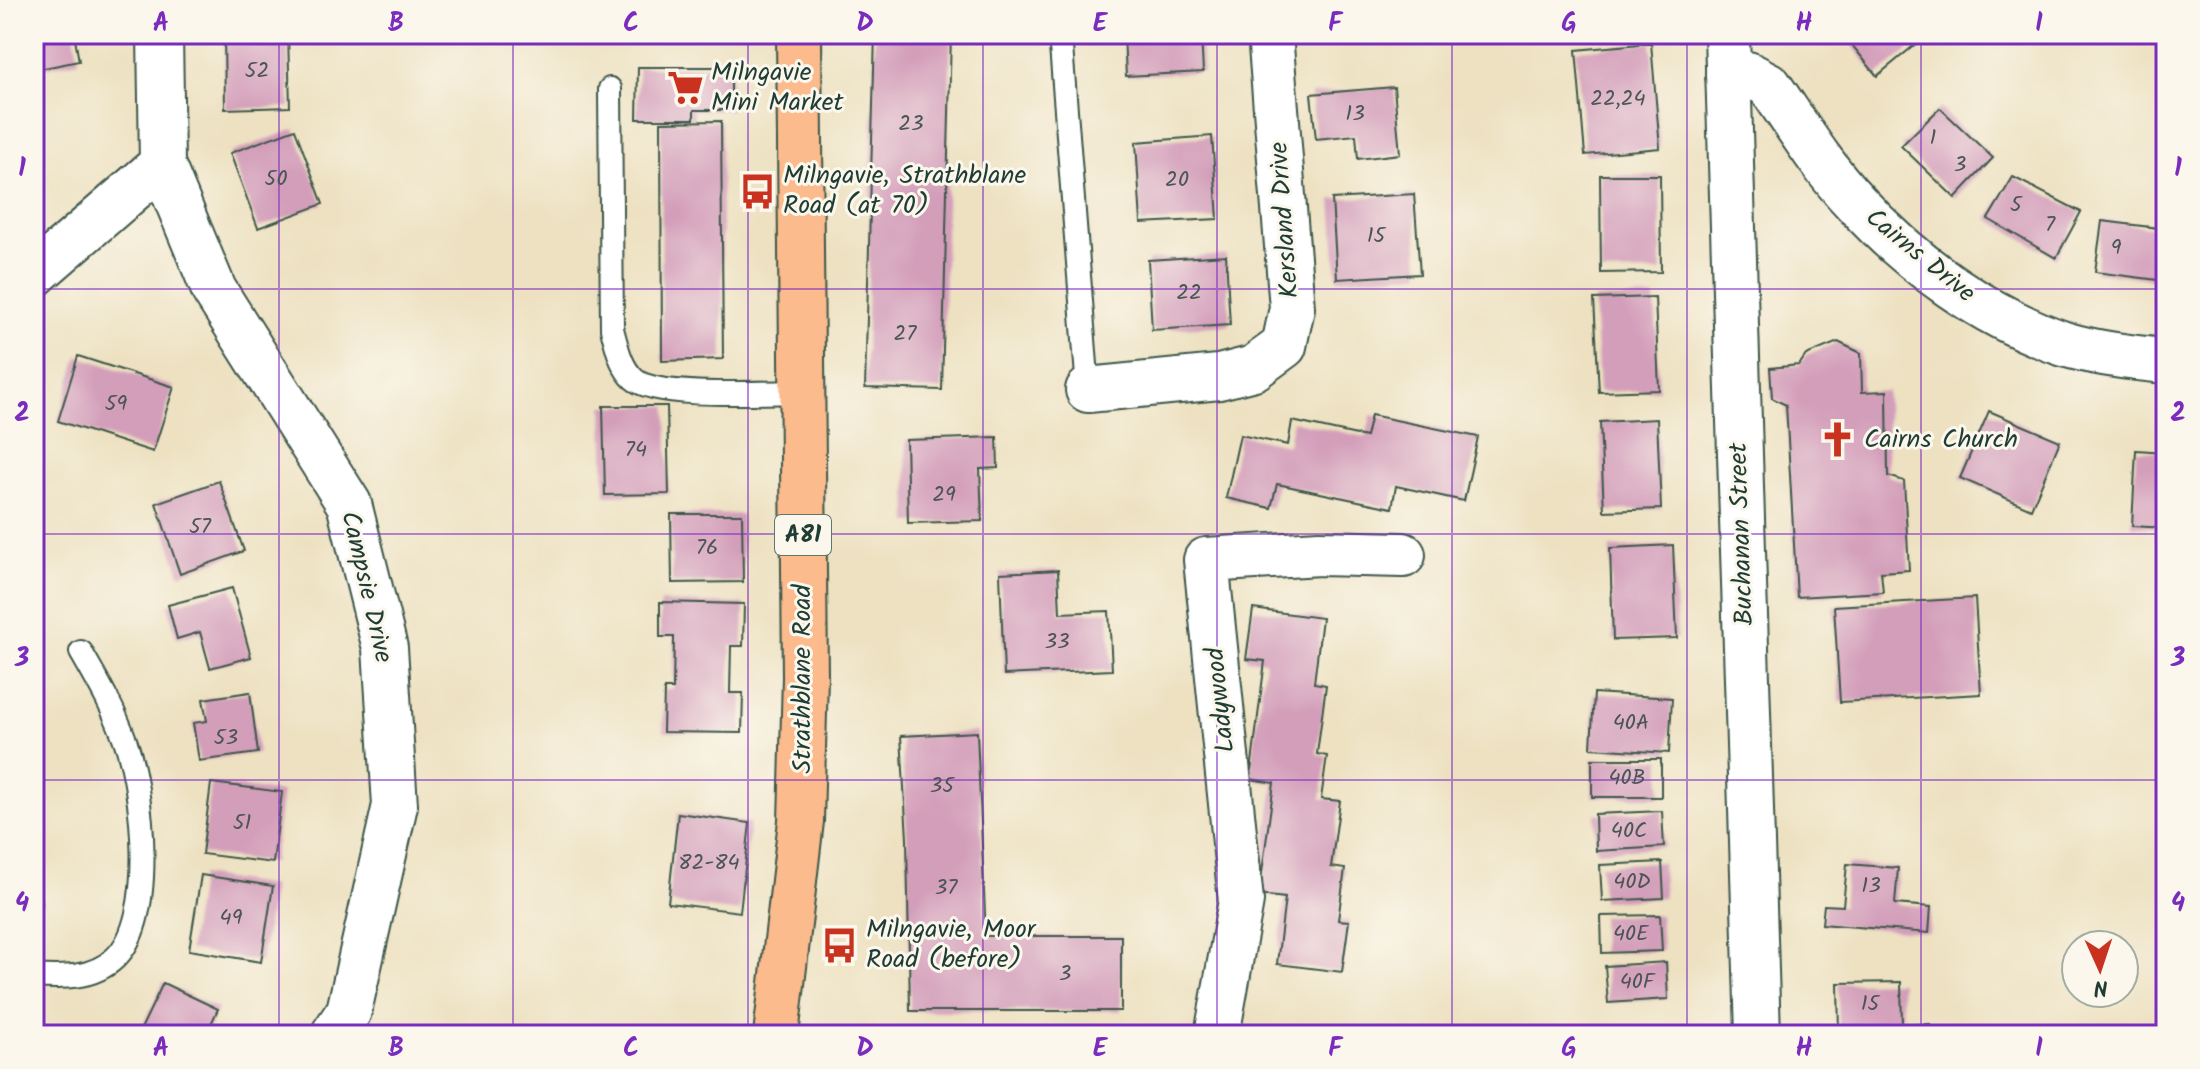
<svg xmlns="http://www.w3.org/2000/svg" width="2200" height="1069" viewBox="0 0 2200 1069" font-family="Kalam,sans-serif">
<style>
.building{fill:#d39eba}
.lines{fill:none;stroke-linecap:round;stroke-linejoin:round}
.lane-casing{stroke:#3e5649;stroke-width:26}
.street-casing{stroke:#3e5649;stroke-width:48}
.primary-casing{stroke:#3e5649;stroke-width:48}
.lane{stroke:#fff;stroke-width:22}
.street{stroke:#fff;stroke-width:44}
.primary{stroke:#fbbb8c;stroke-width:44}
.grid{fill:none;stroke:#7b2cbf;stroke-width:2;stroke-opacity:0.55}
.labels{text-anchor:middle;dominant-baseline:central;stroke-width:6;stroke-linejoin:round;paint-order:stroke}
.number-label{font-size:22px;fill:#4c5556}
.shield{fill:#fbf7ec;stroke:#61756b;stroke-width:2}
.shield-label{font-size:24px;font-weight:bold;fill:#1f3d34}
.poi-label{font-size:26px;fill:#1f3d34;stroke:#fbf7ec;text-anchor:start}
.street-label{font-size:26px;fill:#1f3d34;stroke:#fbf7ec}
.neatline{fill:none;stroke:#7b2cbf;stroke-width:3}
.grid-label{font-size:26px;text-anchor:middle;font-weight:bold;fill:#7b2cbf}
</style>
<rect width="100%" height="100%" fill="#fbf7ec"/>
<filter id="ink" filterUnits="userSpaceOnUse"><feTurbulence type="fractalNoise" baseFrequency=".0125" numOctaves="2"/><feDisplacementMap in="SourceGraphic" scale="16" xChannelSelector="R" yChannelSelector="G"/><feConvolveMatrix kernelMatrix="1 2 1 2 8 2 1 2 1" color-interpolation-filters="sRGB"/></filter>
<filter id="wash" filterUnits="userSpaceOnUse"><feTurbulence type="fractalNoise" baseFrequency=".006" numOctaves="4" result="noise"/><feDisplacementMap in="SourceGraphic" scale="32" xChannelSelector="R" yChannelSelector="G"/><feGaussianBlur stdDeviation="1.8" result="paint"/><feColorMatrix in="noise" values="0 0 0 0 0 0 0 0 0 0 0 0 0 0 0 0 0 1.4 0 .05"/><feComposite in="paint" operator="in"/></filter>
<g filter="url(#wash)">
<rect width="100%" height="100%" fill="#ede1c1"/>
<g id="blocks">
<g class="building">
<polygon points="34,34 74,34 79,61 34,70"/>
<polygon points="224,34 288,34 290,107 225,109"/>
<polygon points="875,34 951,34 942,390 865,388"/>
<polygon points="1124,34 1201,34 1203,72 1126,76"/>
<polygon points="1843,34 1928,34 1877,76"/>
<polygon points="1651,43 1660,148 1585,155 1576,50"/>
<polygon points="638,67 731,67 731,110 694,110 694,119 637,119"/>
<polygon points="1394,87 1400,154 1358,159 1356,135 1316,139 1311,94"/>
<polygon points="1940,108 1993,158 1955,198 1901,146"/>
<polygon points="721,121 723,359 662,361 661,122"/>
<polygon points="295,129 323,204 258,228 230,153"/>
<polygon points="1212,136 1218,219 1141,223 1136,142"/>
<polygon points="34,148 46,157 34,173"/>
<polygon points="1600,175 1660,175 1661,272 1601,273"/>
<polygon points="2013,177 2081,212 2056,258 1988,219"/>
<polygon points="1414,194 1420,274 1337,279 1332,199"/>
<polygon points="2102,221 2166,229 2166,281 2095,272"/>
<polygon points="1226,255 1230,325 1152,330 1148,260"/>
<polygon points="1655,297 1659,390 1599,392 1594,299"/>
<polygon points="1838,342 1861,353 1862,392 1887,391 1888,476 1904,481 1909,570 1881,572 1883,592 1797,597 1786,405 1772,398 1770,368 1799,365 1806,355"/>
<polygon points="78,356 174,387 153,452 58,421"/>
<polygon points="603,406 667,406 669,494 605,495"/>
<polygon points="1989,411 2060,441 2031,509 1960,478"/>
<polygon points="1371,415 1478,437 1464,501 1396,486 1392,508 1277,484 1271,508 1226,498 1240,435 1288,445 1292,421 1366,437"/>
<polygon points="1657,419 1661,509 1604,511 1600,422"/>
<polygon points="997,437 998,468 980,469 982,521 908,523 906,440"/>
<polygon points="2136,450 2166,452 2166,528 2132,526"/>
<polygon points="219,481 244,551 180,574 156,503"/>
<polygon points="671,514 742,514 743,582 672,583"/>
<polygon points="1673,545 1677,638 1613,640 1610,548"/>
<polygon points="1058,570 1060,613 1109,611 1112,670 1004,675 1000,573"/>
<polygon points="232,588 251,657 210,668 200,632 177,639 168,605"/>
<polygon points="1975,598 1981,694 1840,702 1834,606"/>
<polygon points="660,602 744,604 743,646 731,646 730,693 743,693 742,733 663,732 664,689 673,689 674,637 660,637"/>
<polygon points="1253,609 1322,618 1314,683 1326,685 1317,754 1327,756 1321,799 1340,801 1331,867 1345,869 1338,920 1349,921 1342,972 1277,964 1285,898 1259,895 1274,783 1250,779 1265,661 1246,659"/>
<polygon points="250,692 258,753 199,761 193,723 207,721 203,699"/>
<polygon points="1594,693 1672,698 1669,753 1591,748"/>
<polygon points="977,732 986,936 1121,936 1121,1011 910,1011 907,839 901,736"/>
<rect x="1592" y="759" width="69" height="38"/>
<polygon points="211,783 282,792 273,863 202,854"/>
<polygon points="1662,811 1664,847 1596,851 1595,814"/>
<polygon points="678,813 750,823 740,912 668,903"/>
<polygon points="34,860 42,905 34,906"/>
<polygon points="1662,862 1664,898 1602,901 1600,865"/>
<polygon points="1847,864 1898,868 1895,904 1931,907 1929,933 1822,924 1824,905 1843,906"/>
<polygon points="201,875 273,886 261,962 189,950"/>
<polygon points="1660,915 1662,951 1602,953 1601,916"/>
<polygon points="1666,962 1668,999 1608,1003 1605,966"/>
<polygon points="1901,982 1902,1025 1930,1024 1931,1035 1839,1035 1838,983"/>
<polygon points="163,983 218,1009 206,1035 138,1035"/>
</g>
</g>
</g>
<g filter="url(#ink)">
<use href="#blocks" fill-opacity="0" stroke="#3e5649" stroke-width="2"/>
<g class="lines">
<defs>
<g id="lane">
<polyline points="1060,34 1088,390"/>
<path d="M610 89 612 329C617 346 620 366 634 379 656 399 768 392 801 392"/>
<path d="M34 976C61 978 93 979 115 958 157 919 143 789 125 740 114 709 97 680 81 652"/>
</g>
<g id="street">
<polyline points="160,34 162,164 214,290 349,504 385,648 395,805 349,1011 333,1035"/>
<polyline points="1727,34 1758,1035"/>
<path d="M1728 75 1748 74 1769 85C1796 124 1822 167 1855 202 1911 264 1985 317 2064 344 2097 354 2132 358 2166 361"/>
<polyline points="34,275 162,164"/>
<polyline points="1088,390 1219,377 1254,368 1284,346 1292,308 1270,34"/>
<polyline points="1217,1035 1241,901 1206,560 1319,553 1403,555"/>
</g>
<polyline id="primary" points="776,1035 801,821 805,677 799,34"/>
</defs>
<use href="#lane" class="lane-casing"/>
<use href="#street" class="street-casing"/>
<use href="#primary" class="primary-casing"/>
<use href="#lane" class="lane"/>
<use href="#street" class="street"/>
<use href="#primary" class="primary"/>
</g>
</g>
<path class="grid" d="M279 34V1035M513 34V1035M748 34V1035M983 34V1035M1217 34V1035M1452 34V1035M1687 34V1035M1921 34V1035M34 289H2166M34 534H2166M34 780H2166"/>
<defs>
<symbol id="supermarket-bare" viewBox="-9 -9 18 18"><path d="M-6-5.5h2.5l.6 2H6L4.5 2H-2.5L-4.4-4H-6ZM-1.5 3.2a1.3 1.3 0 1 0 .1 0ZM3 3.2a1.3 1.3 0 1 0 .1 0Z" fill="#c8321e" stroke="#fbf7ec" stroke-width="2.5" paint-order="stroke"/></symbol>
<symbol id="bus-bare" viewBox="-9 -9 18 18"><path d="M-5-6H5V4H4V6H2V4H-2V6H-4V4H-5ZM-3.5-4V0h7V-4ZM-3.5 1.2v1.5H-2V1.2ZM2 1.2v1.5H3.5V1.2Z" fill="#c8321e" stroke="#fbf7ec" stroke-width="2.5" paint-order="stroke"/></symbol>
<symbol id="church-bare" viewBox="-9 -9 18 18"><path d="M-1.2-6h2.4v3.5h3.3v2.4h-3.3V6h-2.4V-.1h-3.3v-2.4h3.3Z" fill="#c8321e" stroke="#fbf7ec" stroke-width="2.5" paint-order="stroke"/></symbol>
</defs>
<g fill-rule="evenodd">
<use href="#supermarket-bare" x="660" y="62" width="51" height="51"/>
<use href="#bus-bare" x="732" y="166" width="51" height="51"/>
<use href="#church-bare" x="1812" y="414" width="51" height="51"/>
<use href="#bus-bare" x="814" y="920" width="51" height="51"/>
</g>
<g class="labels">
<g class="number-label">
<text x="257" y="71">52</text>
<text x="1618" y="99">22,24</text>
<text x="1355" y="114">13</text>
<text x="911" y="124">23</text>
<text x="1933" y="138">1</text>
<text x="1960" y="165">3</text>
<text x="276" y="179">50</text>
<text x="1177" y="180">20</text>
<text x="2016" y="205">5</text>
<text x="2050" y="225">7</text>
<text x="1376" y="236">15</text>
<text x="2116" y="248">9</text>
<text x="1189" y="293">22</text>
<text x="905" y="334">27</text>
<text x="116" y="404">59</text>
<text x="636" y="450">74</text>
<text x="944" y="495">29</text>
<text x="200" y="527">57</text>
<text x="707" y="548">76</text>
<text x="1057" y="642">33</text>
<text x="1631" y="723">40A</text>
<text x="226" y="738">53</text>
<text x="1627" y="778">40B</text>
<text x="942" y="786">35</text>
<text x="242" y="823">51</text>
<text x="1629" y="831">40C</text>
<text x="709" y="863">82-84</text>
<text x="1632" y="882">40D</text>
<text x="1871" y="886">13</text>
<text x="946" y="888">37</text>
<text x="231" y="918">49</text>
<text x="1631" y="934">40E</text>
<text x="1065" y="974">3</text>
<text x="1637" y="982">40F</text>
<text x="1870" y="1004">15</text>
</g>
<rect class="shield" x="775" y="515" width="56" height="40" rx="6"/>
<g class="shield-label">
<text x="803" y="535">A81</text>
</g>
<g class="poi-label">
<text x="711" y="73">Milngavie<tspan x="711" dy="30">Mini Market</tspan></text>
<text x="783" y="176">Milngavie, Strathblane<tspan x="783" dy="30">Road (at 70)</tspan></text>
<text x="1864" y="440">Cairns Church</text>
<text x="866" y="930">Milngavie, Moor<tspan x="866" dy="30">Road (before)</tspan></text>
</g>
<g class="street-label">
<text transform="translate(1285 220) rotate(-94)">Kersland Drive</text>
<text transform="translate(1920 256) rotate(39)">Cairns Drive</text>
<text transform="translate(1742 534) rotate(-92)">Buchanan Street</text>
<text transform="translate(366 587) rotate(77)">Campsie Drive</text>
<text transform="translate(803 679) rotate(-90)">Strathblane Road</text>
<text transform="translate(1221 700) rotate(-96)">Ladywood</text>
</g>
</g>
<rect width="2200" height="1069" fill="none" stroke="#fbf7ec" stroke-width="88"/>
<g transform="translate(2100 969) rotate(177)"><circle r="38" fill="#fbf7ec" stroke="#a3ada2" stroke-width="2"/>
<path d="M0-6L14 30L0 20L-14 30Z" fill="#c8321e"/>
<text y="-12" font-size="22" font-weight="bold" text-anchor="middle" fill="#1f3d34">N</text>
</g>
<rect x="44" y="44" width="2112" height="981" class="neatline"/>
<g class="grid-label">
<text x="161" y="31">A</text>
<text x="396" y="31">B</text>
<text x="631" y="31">C</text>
<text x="865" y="31">D</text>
<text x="1100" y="31">E</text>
<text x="1335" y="31">F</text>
<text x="1569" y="31">G</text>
<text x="1804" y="31">H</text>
<text x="2039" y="31">I</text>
<text x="22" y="176">1</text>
<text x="2178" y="176">1</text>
<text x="22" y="421">2</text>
<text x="2178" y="421">2</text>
<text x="22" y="666">3</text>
<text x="2178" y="666">3</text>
<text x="22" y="911">4</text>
<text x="2178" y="911">4</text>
<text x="161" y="1056">A</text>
<text x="396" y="1056">B</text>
<text x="631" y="1056">C</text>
<text x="865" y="1056">D</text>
<text x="1100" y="1056">E</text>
<text x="1335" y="1056">F</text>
<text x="1569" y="1056">G</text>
<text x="1804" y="1056">H</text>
<text x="2039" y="1056">I</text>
</g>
</svg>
